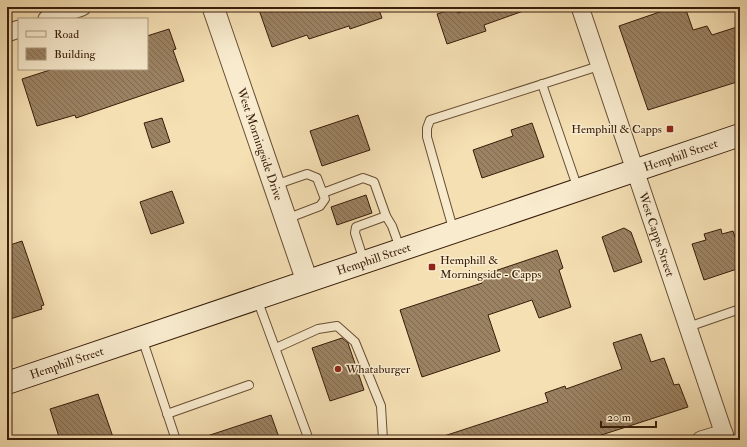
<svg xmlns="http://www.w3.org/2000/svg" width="747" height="447" viewBox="0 0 747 447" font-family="'IM FELL Double Pica',serif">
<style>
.building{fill:url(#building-back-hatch);stroke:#391d0a}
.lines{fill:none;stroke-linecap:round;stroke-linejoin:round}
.service-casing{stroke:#684e34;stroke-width:10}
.minor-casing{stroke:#684e34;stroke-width:19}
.tertiary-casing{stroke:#684e34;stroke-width:23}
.secondary-casing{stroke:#391d0a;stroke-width:24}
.service{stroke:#f8ebce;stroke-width:8}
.minor{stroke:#f8ebce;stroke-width:17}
.tertiary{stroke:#f8ebce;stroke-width:21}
.secondary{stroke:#f8ebce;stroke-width:22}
.poi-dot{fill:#8f2418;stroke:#f8ebce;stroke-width:1.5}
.labels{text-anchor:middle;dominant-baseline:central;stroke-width:3;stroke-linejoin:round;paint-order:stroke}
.poi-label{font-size:12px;fill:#391d0a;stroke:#f8ebce;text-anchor:start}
.street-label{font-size:12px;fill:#391d0a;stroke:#f8ebce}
</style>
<defs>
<pattern id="building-back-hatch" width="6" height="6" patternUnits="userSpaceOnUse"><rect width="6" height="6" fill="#9b8262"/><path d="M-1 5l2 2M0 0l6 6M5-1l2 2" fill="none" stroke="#7f6a4f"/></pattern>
</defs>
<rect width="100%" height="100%" fill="#f5e0b4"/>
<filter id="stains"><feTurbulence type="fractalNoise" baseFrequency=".005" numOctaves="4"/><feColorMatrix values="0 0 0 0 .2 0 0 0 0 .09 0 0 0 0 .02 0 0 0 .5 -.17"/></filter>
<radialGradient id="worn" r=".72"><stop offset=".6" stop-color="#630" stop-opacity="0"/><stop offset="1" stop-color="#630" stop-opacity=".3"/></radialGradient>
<g class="building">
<polygon points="258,7 378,7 382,18 350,29 349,26 309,39 307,35 272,47"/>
<polygon points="475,7 478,7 479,11 491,7 529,7 529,9 484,25 486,31 447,44 437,14 456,8 458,13"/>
<polygon points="674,7 685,7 693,30 707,26 712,35 740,26 740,81 648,110 619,26"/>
<polygon points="169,29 176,49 173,50 184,81 76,118 75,115 37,126 22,79 53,69 147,69 147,36"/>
<polygon points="358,115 370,150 322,166 310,131"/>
<polygon points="162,118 170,142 152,148 144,123"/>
<polygon points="532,123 544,157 482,178 473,150 513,136 511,130"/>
<polygon points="172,191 184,223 151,234 140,202"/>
<polygon points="366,195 372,213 337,225 331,207"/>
<polygon points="624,228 631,232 642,262 614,272 602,237"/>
<polygon points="721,229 722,234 733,231 740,252 740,268 704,280 692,244 706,240 704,234"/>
<polygon points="22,241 44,305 41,306 42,309 7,320 7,246"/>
<polygon points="557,250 563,268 559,270 571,307 539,318 532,300 488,315 500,351 422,377 400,310 482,283 480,276"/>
<polygon points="641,334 651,362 664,358 674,385 679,384 688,407 586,440 516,440 515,435 501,440 441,440 441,437 548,402 545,393 565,386 566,389 622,369 613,343"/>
<polygon points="342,338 348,343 364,390 330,401 312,348"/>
<polygon points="98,394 114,440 60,440 50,409"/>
<polygon points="271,415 280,440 204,440 204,437"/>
</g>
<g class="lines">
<defs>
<g id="service">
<polyline points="542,84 578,189"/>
<polyline points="275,185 307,174 317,178 325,199 320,206 286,219"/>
<polyline points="323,193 363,178 374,182 386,216"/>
<polyline points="454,232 427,137 427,128 430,120 599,66"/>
<polyline points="364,261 355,233 356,227 386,216 392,226 400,248"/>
<polyline points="257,299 309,440"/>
<polyline points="688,327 740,309"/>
<polyline points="142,338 176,440"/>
<polyline points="276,348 318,329 337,326 355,342 381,406 383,440"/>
<polyline points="167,414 249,385"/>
</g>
<g id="minor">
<path id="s1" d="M580 7 726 440"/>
<polyline points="47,19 82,7"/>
<polyline points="7,33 19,29"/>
<polyline points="701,440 724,433"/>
</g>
<g id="tertiary">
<path id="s2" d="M213 7 307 281"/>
</g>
<g id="secondary">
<path id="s3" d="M7 383 740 135"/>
</g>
</defs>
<use href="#service" class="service-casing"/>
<use href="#minor" class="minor-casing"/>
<use href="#tertiary" class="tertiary-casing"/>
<use href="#secondary" class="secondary-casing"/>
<use href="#service" class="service"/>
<use href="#minor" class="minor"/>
<use href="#tertiary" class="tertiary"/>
<use href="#secondary" class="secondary"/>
</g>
<g class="poi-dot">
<rect x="666" y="125" width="8" height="8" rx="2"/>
<rect x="428" y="263" width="8" height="8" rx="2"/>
<circle cx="338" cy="369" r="4"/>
</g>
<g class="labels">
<g class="poi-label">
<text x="662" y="129" text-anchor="end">Hemphill &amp; Capps</text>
<text x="440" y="260">Hemphill &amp;<tspan x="440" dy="14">Morningside - Capps</tspan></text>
<text x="346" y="369">Whataburger</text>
</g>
<g class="street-label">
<text stroke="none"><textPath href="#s2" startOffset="145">West Morningside Drive</textPath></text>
<text stroke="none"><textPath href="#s3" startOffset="711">Hemphill Street</textPath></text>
<text stroke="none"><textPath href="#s1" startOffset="240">West Capps Street</textPath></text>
<text stroke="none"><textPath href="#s3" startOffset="387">Hemphill Street</textPath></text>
<text stroke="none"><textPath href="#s3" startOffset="63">Hemphill Street</textPath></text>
</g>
</g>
<rect width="747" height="447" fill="none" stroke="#f5e0b4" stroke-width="24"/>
<rect x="8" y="8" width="731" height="431" fill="none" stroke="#391d0a" stroke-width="2"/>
<rect x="12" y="12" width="723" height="423" fill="none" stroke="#391d0a"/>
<rect x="18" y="18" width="130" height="52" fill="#f8ebce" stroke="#ac9980"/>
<rect x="26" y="31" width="20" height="6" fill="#f8ebce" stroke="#ac9980"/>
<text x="54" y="38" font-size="12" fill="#391d0a">Road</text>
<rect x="26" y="48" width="20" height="12" fill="url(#building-back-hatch)" stroke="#ac9980"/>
<text x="54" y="58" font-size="12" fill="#391d0a">Building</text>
<path d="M601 421v6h55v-6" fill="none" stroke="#391d0a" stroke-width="2"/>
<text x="607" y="421" font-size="12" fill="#391d0a" stroke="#f8ebce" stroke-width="3" paint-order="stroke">20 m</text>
<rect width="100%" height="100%" filter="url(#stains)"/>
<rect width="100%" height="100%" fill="url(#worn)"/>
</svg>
